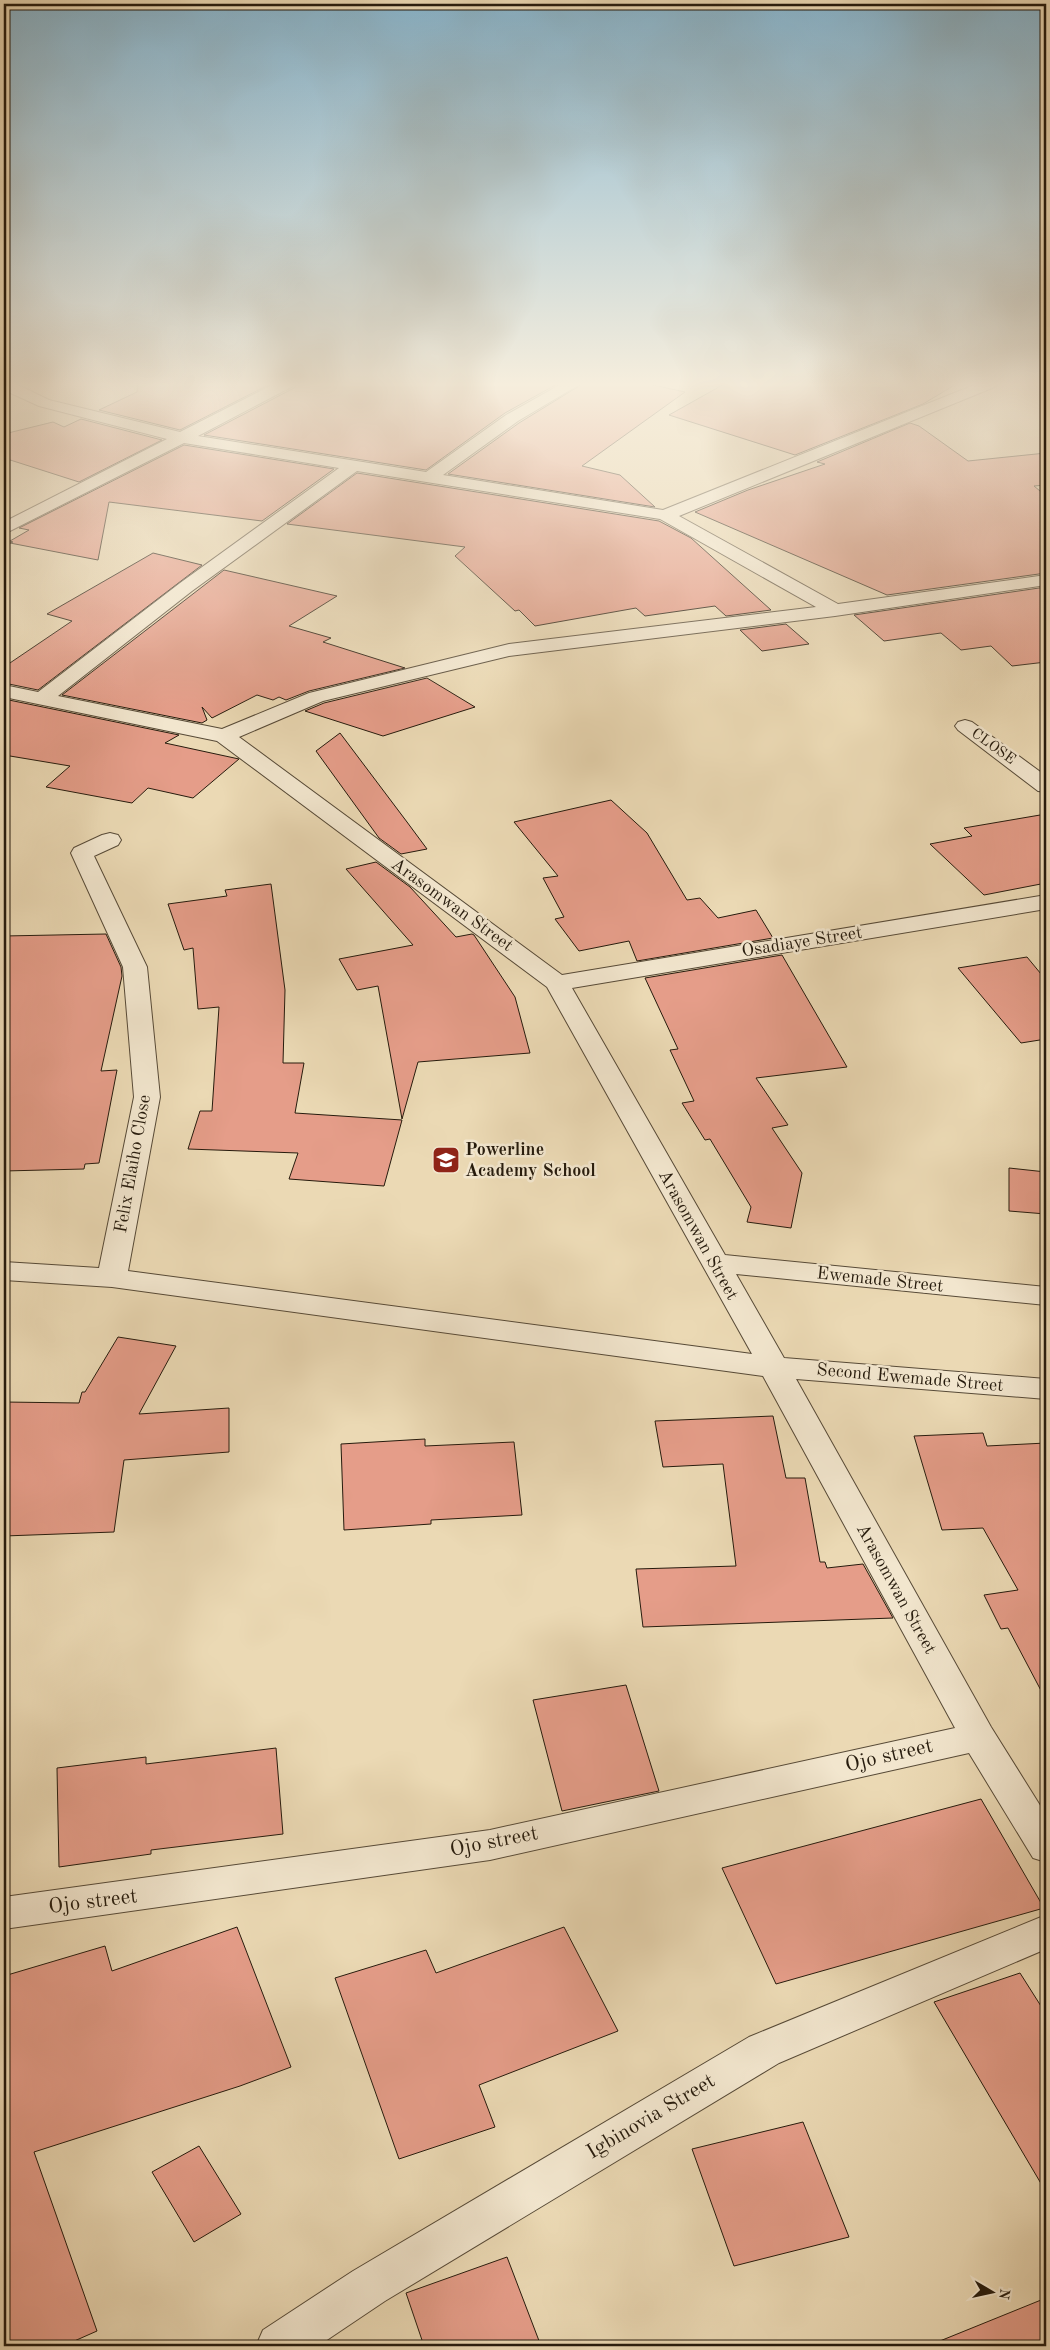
<svg xmlns="http://www.w3.org/2000/svg" width="1050" height="2350" viewBox="0 0 1050 2350" font-family="'Old Standard TT',serif">
<style>
.building{fill:#e59d89;stroke:#261b0d}
.lines{fill:none;stroke-linecap:round;stroke-linejoin:round}
.street-casing{stroke:#574a37;stroke-width:2}
.street{fill:#f2e6ce;fill-rule:evenodd}
.labels{text-anchor:middle;dominant-baseline:central;stroke-width:5;stroke-linejoin:round;paint-order:stroke}
.far-street-label{font-size:15px;fill:#261b0d;stroke:#f2e6ce}
.street-label{font-size:18px;fill:#261b0d;stroke:#f2e6ce}
.poi-label{font-size:18px;font-weight:bold;fill:#261b0d;stroke:#f2e6ce;text-anchor:start}
.near-street-label{font-size:21px;fill:#261b0d;stroke:#f2e6ce}
</style>
<rect width="100%" height="100%" fill="#ebd9b4"/>
<filter id="stains"><feTurbulence type="fractalNoise" baseFrequency=".004" numOctaves="4"/><feColorMatrix values="0 0 0 0 .2 0 0 0 0 .09 0 0 0 0 .02 0 0 0 .5 -.17"/></filter>
<radialGradient id="worn" r=".72"><stop offset=".6" stop-color="#630" stop-opacity="0"/><stop offset="1" stop-color="#630" stop-opacity=".3"/></radialGradient>
<g class="building">
<polygon points="138,383 272,383 180,430 99,410 137,392"/>
<polygon points="298,383 559,383 505,413 426,470 204,435 294,388"/>
<polygon points="584,383 644,383 685,392 582,466 620,475 655,507 448,474 519,423"/>
<polygon points="726,383 958,383 923,404 795,455 669,415"/>
<polygon points="81,419 162,440 79,482 4,458 4,434 53,422 64,427"/>
<polygon points="910,423 919,426 968,461 1046,453 1046,485 1034,486 1046,496 1046,573 887,595 695,512 748,490 825,464 817,462"/>
<polygon points="184,445 334,469 262,521 109,502 98,560 10,543 13,542 10,541 29,530 19,528"/>
<polygon points="357,473 659,521 691,538 771,610 726,616 715,606 645,616 636,608 535,626 519,610 515,611 455,556 465,547 287,524"/>
<polygon points="153,553 202,565 38,690 4,683 4,667 72,621 47,614"/>
<polygon points="224,570 337,596 289,626 331,638 323,642 405,668 309,691 286,700 279,697 273,700 257,695 212,718 202,707 207,720 202,723 62,695"/>
<polygon points="1046,587 1046,662 1012,666 991,646 961,650 941,633 884,641 854,615"/>
<polygon points="786,624 809,644 762,651 740,630"/>
<polygon points="427,678 475,707 383,736 305,711 324,703"/>
<polygon points="4,699 179,735 165,743 239,759 193,798 148,788 132,803 46,787 70,766 4,755"/>
<polygon points="340,733 407,822 427,849 401,854 379,838 316,751"/>
<polygon points="611,800 647,833 687,900 700,898 718,918 756,910 773,938 637,961 629,941 579,951 555,919 564,917 543,878 558,876 514,822"/>
<polygon points="1046,814 1046,883 984,895 930,844 972,836 964,828"/>
<polygon points="376,862 410,887 456,937 472,934 474,935 515,997 530,1053 418,1062 402,1119 378,986 357,990 339,959 413,945 346,869"/>
<polygon points="271,884 285,990 283,1063 304,1063 295,1113 402,1120 384,1186 289,1179 298,1153 188,1149 200,1111 212,1111 219,1007 198,1009 193,948 184,950 168,904 227,896 225,890"/>
<polygon points="106,934 121,967 122,976 101,1071 117,1070 99,1163 85,1164 84,1169 4,1171 4,936"/>
<polygon points="782,955 847,1067 756,1078 788,1125 772,1128 802,1173 791,1228 747,1222 751,1207 710,1139 705,1140 682,1103 694,1101 670,1050 678,1049 645,978"/>
<polygon points="1027,957 1046,980 1046,1039 1021,1043 958,968"/>
<polygon points="1009,1168 1046,1172 1046,1214 1009,1211"/>
<polygon points="118,1337 176,1346 139,1414 229,1408 229,1452 124,1460 114,1532 4,1536 4,1402 79,1403 82,1392 85,1392"/>
<polygon points="773,1416 786,1478 805,1478 820,1562 825,1562 827,1568 863,1564 893,1618 643,1627 636,1569 736,1566 723,1464 663,1467 655,1421"/>
<polygon points="983,1433 987,1446 1046,1443 1046,1700 1008,1628 1001,1629 984,1595 1018,1590 983,1528 942,1530 914,1436"/>
<polygon points="425,1439 425,1446 514,1442 522,1515 431,1520 431,1524 344,1530 341,1444"/>
<polygon points="626,1685 659,1791 562,1811 533,1700"/>
<polygon points="276,1748 283,1834 151,1850 151,1854 59,1867 57,1768 146,1757 146,1764"/>
<polygon points="981,1799 1044,1908 776,1984 722,1868"/>
<polygon points="237,1927 291,2067 240,2086 34,2152 97,2331 63,2346 4,2346 4,1976 105,1946 112,1971"/>
<polygon points="564,1927 618,2031 479,2085 495,2127 399,2159 335,1978 426,1950 436,1973"/>
<polygon points="1020,1973 1046,2014 1046,2192 934,2002"/>
<polygon points="803,2122 849,2237 734,2266 692,2149"/>
<polygon points="199,2146 241,2214 194,2242 152,2172"/>
<polygon points="507,2257 541,2346 424,2346 406,2293"/>
<polygon points="1046,2298 1046,2346 930,2346 930,2345"/>
</g>
<g class="lines">
<defs>
<g id="street">
<path d="M4 383H14L49 400 180 432 276 383H296L293 386 198 436 426 472 506 415 563 383H582L518 421 443 475 663 510 979 383H1000L997 386 679 516 838 604 1046 575V585L835 616 509 656 323 701 239 737 562 975 1046 895V909L572 988 725 1255 1046 1287V1305L736 1274 784 1358 1046 1379V1399L796 1379 991 1727 1046 1815V1862L1033 1858 969 1753 490 1860 4 1929V1897L490 1830 955 1728 763 1376 112 1287 4 1280V1262L99 1268 134 1097 123 967 71 853 74 848 102 835 110 833 118 835 121 840 118 845 94 856 147 967 160 1097 128 1271 752 1354 547 987 217 741 4 697V685L38 692 180 583 339 468 184 443 4 534V522L167 439 39 406 4 390ZM357 471 660 519 816 607 509 644 309 693 222 729 58 696 192 591Z"/>
<polygon points="965,720 972,722 1046,776 1046,792 1038,791 958,730 955,726 958,722"/>
<polygon points="1046,1915 1046,1949 779,2063 385,2301 318,2346 256,2346 263,2330 353,2271 749,2037"/>
</g>
</defs>
<use href="#street" class="street-casing"/>
<use href="#street" class="street"/>
</g>
<linearGradient id="sky" x2="0" y2="1"><stop stop-color="#88b6cf"/><stop offset="0.54" stop-color="#f6eedd"/><stop offset="1" stop-color="#f6eedd" stop-opacity="0"/></linearGradient>
<rect width="1050" height="712" fill="url(#sky)"/>
<defs>
<symbol id="school-square" viewBox="-11 -11 22 22"><rect x="-9" y="-9" width="18" height="18" rx="4" fill="#8f2418" stroke="#f2e6ce"/><path d="M0-5L7-2L0 1L-7-2ZM-4 1L0 2.5L4 1V4Q0 6-4 4Z" fill="#fff"/></symbol>
</defs>
<g fill-rule="evenodd">
<use href="#school-square" x="430" y="1144" width="32" height="32"/>
</g>
<g class="labels">
<g class="far-street-label">
<text transform="translate(993 747) rotate(36)">CLOSE</text>
</g>
<g class="street-label">
<text transform="translate(452 905) rotate(36)">Arasomwan Street</text>
<text transform="translate(802 942) rotate(-9)">Osadiaye Street</text>
<text transform="translate(133 1164) rotate(-80)">Felix Elaiho Close</text>
<text transform="translate(698 1235) rotate(61)">Arasomwan Street</text>
<text transform="translate(880 1280) rotate(6)">Ewemade Street</text>
<text transform="translate(910 1378) rotate(5)">Second Ewemade Street</text>
<text transform="translate(896 1589) rotate(61)">Arasomwan Street</text>
</g>
<g class="poi-label">
<text x="465" y="1150">Powerline<tspan x="465" dy="21">Academy School</tspan></text>
</g>
<g class="near-street-label">
<text transform="translate(889 1756) rotate(-13)">Ojo street</text>
<text transform="translate(494 1842) rotate(-11)">Ojo street</text>
<text transform="translate(93 1902) rotate(-7)">Ojo street</text>
<text transform="translate(651 2117) rotate(-31)">Igbinovia Street</text>
</g>
</g>
<rect width="1050" height="2350" fill="none" stroke="#ebd9b4" stroke-width="20"/>
<rect x="5" y="5" width="1040" height="2340" fill="none" stroke="#261b0d" stroke-width="2.5"/>
<rect x="10" y="10" width="1030" height="2330" fill="none" stroke="#261b0d"/>
<g transform="translate(992 2292) rotate(99)" stroke="#f2e6ce" stroke-width="4" paint-order="stroke">
<path d="M0-4L9 19L0 12L-9 19Z" fill="#261b0d"/>
<text y="-8" font-size="14" font-weight="bold" text-anchor="middle" fill="#261b0d">N</text>
</g>
<rect width="100%" height="100%" filter="url(#stains)"/>
<rect width="100%" height="100%" fill="url(#worn)"/>
</svg>
